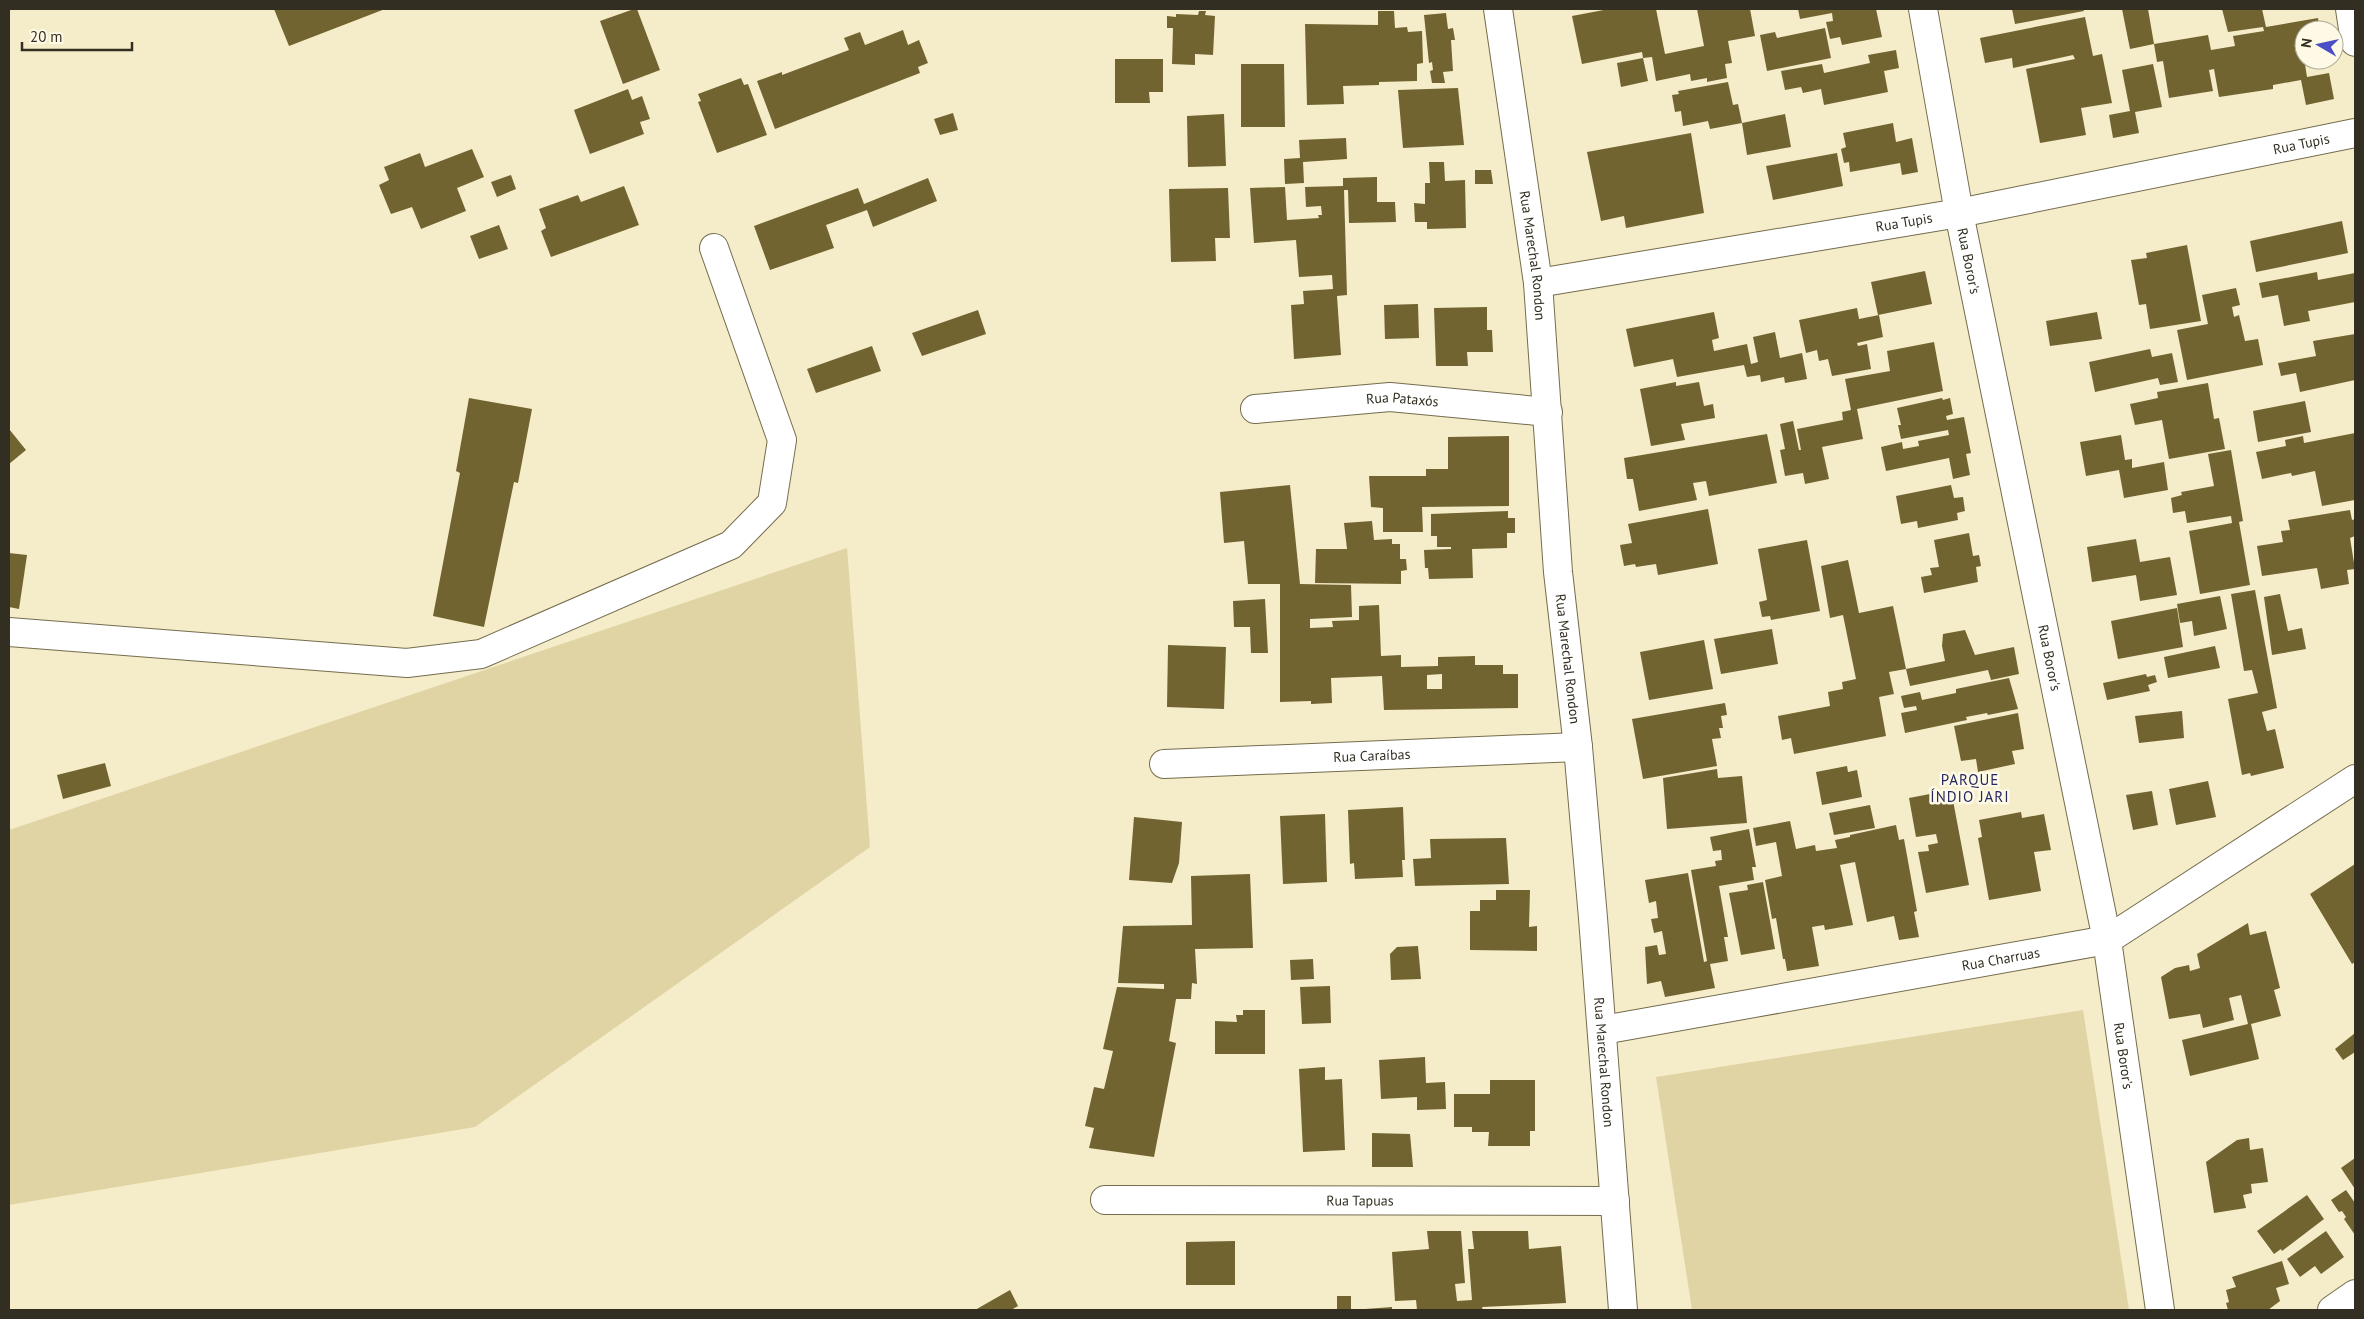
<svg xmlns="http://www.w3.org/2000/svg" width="2364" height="1319" viewBox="0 0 2364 1319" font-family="'PT Sans',sans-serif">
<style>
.green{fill:#e0d4a4}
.building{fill:#716431;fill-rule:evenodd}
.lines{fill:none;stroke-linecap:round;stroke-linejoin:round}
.minor-casing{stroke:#746c4d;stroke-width:30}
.tertiary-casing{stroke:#746c4d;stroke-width:30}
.minor{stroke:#fff;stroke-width:28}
.tertiary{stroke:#fff;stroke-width:28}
.labels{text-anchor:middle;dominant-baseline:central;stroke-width:5;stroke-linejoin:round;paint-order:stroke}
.street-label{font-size:14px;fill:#322e21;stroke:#fffae5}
.neighbourhood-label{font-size:15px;letter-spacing:1px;fill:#242861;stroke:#fffae5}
</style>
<rect width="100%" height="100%" fill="#f5edc9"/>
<g class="green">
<polygon points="847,548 870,847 475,1127 9,1205 9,830"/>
<polygon points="2083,1010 2129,1310 1692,1310 1656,1077"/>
</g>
<g class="building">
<polygon points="274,9 385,9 289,46"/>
<polygon points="634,9 637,9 660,70 623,84 600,21"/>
<polygon points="1609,9 1656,9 1665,54 1704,46 1697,9 1750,9 1755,36 1728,41 1732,63 1725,64 1727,78 1707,82 1707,78 1691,81 1690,74 1656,81 1652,57 1643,58 1648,81 1621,87 1617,63 1643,58 1642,52 1582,64 1572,16"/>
<polygon points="1798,9 1876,9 1882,37 1842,45 1840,37 1830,39 1826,22 1833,21 1832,13 1800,19"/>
<polygon points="2012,9 2083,9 2084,11 2015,24"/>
<polygon points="2122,9 2148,9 2154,44 2130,49"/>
<polygon points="2222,9 2262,9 2266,27 2318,18 2320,30 2304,30 2304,38 2301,39 2307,77 2329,73 2334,99 2306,105 2301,80 2273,85 2273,89 2219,97 2214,69 2209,70 2213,91 2169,98 2163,61 2157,62 2154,44 2208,35 2211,50 2235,46 2233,36 2264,31 2263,27 2228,32"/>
<polygon points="1199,11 1206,11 1205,15 1215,16 1213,55 1195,54 1195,65 1172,64 1173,28 1167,28 1167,16 1176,17 1176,14 1198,15"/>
<polygon points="1378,11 1394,11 1395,28 1407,27 1408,32 1422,31 1423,63 1417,64 1417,81 1379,82 1379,85 1343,86 1344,104 1307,105 1305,24 1378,25"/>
<polygon points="1446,13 1448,29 1453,28 1455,40 1451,40 1453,71 1443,72 1445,83 1432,83 1430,71 1433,70 1432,62 1429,63 1424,15"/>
<polygon points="2085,17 2093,56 2102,54 2112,103 2081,108 2086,135 2040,143 2026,69 2075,59 2073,55 2013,68 2012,58 1985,63 1980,38"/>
<polygon points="1825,28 1831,58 1767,71 1760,35 1775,32 1777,38"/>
<polygon points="903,30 908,45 919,40 928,63 918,67 920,73 775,129 757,81 782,72 782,75 849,50 844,38 860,32 865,45"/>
<polygon points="1896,50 1899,68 1884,71 1888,92 1824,105 1821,89 1803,93 1801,87 1785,90 1781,71 1822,64 1824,73 1870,63 1868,55"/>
<polygon points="1115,59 1163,59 1163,92 1149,92 1150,103 1115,103"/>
<polygon points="1241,64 1284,64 1285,127 1241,127"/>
<polygon points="2153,64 2162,107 2135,112 2139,133 2113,138 2109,115 2130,111 2122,70"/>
<polygon points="741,78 744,85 748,84 767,135 717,153 698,102 701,101 698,94"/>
<polygon points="1728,82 1733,105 1738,104 1742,123 1710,129 1708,121 1683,126 1681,111 1675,112 1672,95 1679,94 1678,91"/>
<polygon points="1458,88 1464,145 1403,148 1398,90"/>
<polygon points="628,89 632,100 642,96 650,119 640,122 644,134 590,154 574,110"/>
<polygon points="953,113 958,130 940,135 934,119"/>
<polygon points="1224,114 1226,166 1188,167 1187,116"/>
<polygon points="1785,114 1791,147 1747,155 1742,123"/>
<polygon points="1893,123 1896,142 1912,138 1918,172 1902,175 1900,163 1850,172 1849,162 1844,163 1841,149 1846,147 1843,133"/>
<polygon points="1691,133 1704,213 1626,228 1624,216 1601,221 1587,152"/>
<polygon points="1346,138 1347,159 1303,162 1304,183 1285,184 1284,159 1300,158 1299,140"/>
<polygon points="472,149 484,177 457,188 466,211 421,229 412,207 391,214 379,185 389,180 384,167 420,153 425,167"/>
<polygon points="1837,153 1843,186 1773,200 1766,166"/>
<polygon points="1429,162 1444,162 1445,181 1465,180 1466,228 1427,229 1427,222 1415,222 1414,203 1425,204 1425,183 1430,183"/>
<polygon points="1475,170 1491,170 1493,184 1475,184"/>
<polygon points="511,175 516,189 497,197 491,182"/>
<polygon points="1377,177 1377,202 1395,202 1396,222 1349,223 1348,190 1344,190 1347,295 1337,296 1341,355 1294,359 1291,305 1304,304 1303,291 1333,289 1332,275 1299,277 1296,240 1254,243 1250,188 1285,187 1287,220 1319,218 1318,215 1322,215 1321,206 1306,207 1305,187 1343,186 1343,178"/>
<polygon points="928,178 937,201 873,227 867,210 826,225 834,248 770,270 754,226 858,188 864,204"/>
<polygon points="624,186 639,225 551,257 541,231 546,228 539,209 578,195 581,202"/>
<polygon points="1228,188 1230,238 1215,238 1216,261 1171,262 1169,189"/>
<polygon points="2342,221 2348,253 2256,272 2250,241"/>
<polygon points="499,225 508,249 479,259 470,236"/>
<polygon points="2187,245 2201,321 2150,329 2146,304 2139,305 2131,260 2147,258 2146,253"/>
<polygon points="1925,271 1932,304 1878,315 1871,282"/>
<polygon points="2317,272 2318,280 2355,273 2355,302 2308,311 2310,321 2284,326 2278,295 2262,298 2259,283"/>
<polygon points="2236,288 2240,305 2232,307 2234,317 2239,315 2245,341 2258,339 2263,365 2187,380 2177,330 2208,324 2202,295"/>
<polygon points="1418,304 1419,338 1385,339 1384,305"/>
<polygon points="1487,307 1487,330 1492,330 1493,352 1467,352 1468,366 1436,366 1434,308"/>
<polygon points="1857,308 1859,319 1879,315 1883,337 1857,343 1858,346 1867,344 1871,369 1832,376 1828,359 1819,361 1817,350 1806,353 1799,320"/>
<polygon points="978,310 986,334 922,356 912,333"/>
<polygon points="1714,312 1719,338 1712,340 1714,351 1747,344 1751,364 1758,362 1753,337 1775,332 1780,358 1802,353 1807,379 1785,383 1784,377 1761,382 1760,375 1747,377 1744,365 1677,377 1673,359 1634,367 1626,329"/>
<polygon points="2097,312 2102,339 2050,346 2046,321"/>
<polygon points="2355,334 2355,380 2300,392 2296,373 2281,376 2278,363 2316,356 2313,341"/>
<polygon points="1934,342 1943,391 1857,409 1863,439 1822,447 1829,479 1805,484 1803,473 1785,476 1780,450 1785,449 1780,424 1793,421 1799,450 1801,450 1797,429 1843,420 1842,412 1851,410 1845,379 1890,371 1887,351"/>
<polygon points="872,346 881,371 816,393 807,369"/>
<polygon points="2150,349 2152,357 2172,353 2178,382 2160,385 2158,378 2095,392 2089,362"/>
<polygon points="1676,382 1676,386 1699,382 1704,406 1713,404 1715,418 1681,424 1685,440 1651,446 1640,389"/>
<polygon points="2208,383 2214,419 2219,418 2225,449 2169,459 2162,420 2135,425 2130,404 2158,398 2157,392"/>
<polygon points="469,398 532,409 518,483 514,482 484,627 433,616 460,473 456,471"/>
<polygon points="1942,398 1943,400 1950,398 1953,414 1946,416 1947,420 1964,417 1971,453 1966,454 1970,475 1953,479 1949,458 1886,471 1881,447 1902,442 1903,449 1919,446 1918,441 1949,435 1948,430 1901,439 1898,425 1901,425 1897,408"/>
<polygon points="2305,401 2311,432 2258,442 2253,411"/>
<polygon points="9,429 26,450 9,464"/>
<polygon points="2355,433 2355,500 2322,506 2315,471 2292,476 2291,473 2262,479 2256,452 2286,446 2285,440 2303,436 2304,443"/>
<polygon points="1767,434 1777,483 1709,496 1706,481 1693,483 1697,500 1639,511 1633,479 1627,479 1624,458"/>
<polygon points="2121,435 2125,460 2132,459 2132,468 2164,462 2168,490 2124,498 2119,470 2086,476 2080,442"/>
<polygon points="1509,436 1509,506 1422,507 1423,532 1383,532 1383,508 1371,507 1369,476 1426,476 1426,469 1448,469 1448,437"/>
<polygon points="2231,450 2243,521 2239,522 2250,585 2200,594 2189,531 2232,523 2231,516 2187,523 2185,511 2173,513 2171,498 2182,495 2181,492 2214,486 2208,454"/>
<path d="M1290 485 1300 584 1351 585 1352 617 1310 619V628L1333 627 1332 621 1359 620V606L1379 605 1381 656 1401 655V667L1438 666V657L1475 656V665H1503V674H1518V708L1384 710 1382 676 1331 678 1332 703 1311 704V701L1280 702V584H1248L1244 541 1224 543 1220 492ZM1442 674V689H1427V675Z"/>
<polygon points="1951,485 1954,498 1963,497 1965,511 1957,513 1958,520 1918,528 1917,521 1901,524 1896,496"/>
<polygon points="1708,509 1718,564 1658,575 1656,564 1636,567 1635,564 1624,566 1620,545 1632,543 1628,524"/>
<polygon points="2350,510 2352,520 2355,519 2355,536 2350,538 2355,569 2347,570 2349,584 2321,589 2317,568 2262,576 2257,546 2283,542 2281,531 2290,530 2288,520"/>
<polygon points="1508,511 1508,518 1515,518 1515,533 1507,533 1507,548 1472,549 1473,578 1429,579 1428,568 1425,568 1424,550 1451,549 1451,547 1437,547 1437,536 1431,536 1431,514"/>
<polygon points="1372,521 1374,540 1392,539 1392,544 1400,544 1400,559 1406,559 1407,570 1401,571 1401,584 1315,583 1316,549 1347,549 1344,523"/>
<polygon points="1969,533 1973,556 1979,555 1981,566 1976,567 1978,582 1924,593 1921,577 1932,575 1930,568 1939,567 1934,540"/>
<polygon points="2136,539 2140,562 2170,557 2177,595 2140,601 2136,575 2092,582 2087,547"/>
<polygon points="1807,540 1820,611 1771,620 1770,616 1762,617 1759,602 1767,600 1758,549"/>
<polygon points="9,553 27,555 19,609 9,607"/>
<polygon points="1848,560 1859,613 1893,606 1906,669 1889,672 1894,694 1879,697 1886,736 1794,754 1791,738 1782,740 1778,716 1830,706 1828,692 1843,689 1842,682 1856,679 1843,615 1830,618 1821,566"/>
<polygon points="2255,590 2277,708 2262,712 2267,731 2275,729 2284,768 2251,776 2250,773 2242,775 2228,699 2258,693 2252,670 2244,671 2231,594"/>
<polygon points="2280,594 2288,631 2302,628 2306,649 2272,655 2264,597"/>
<polygon points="2220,596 2227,629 2194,636 2192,621 2180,623 2177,604"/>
<polygon points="1265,599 1268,653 1251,653 1250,627 1234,627 1233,601"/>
<polygon points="2177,608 2183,647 2118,659 2111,621"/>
<polygon points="1772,629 1778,664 1721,674 1714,639"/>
<polygon points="1965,630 1975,655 2014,647 2019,674 1991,680 1988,670 1910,686 1906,669 1945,661 1942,646 1943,634"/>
<polygon points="1704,640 1713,689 1649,700 1640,652"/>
<polygon points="1168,645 1226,647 1224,709 1167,707"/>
<polygon points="2215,646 2220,668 2168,678 2164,657"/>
<polygon points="2146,674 2147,677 2155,675 2157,682 2148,685 2150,691 2107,700 2103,683"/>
<polygon points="2009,678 2018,709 1988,715 1987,713 1966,717 1967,720 1905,733 1901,713 1917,710 1916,706 1904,708 1901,696 1920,692 1922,700 1956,693 1956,689"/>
<polygon points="1725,703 1727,715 1721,716 1723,728 1719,728 1721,738 1712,739 1717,766 1643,779 1632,719"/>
<polygon points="2182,711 2184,738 2139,743 2135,716"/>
<polygon points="2018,713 2024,749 2012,751 2015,764 1978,772 1976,759 1961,761 1954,726"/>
<polygon points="105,763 111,786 63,799 57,775"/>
<polygon points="1847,766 1848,772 1857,770 1862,797 1822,805 1816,772"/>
<polygon points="1717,769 1718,778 1742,776 1747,823 1667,829 1663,778"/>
<polygon points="2208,781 2216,817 2176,825 2169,789"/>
<polygon points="1951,790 1969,885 1926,893 1918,852 1929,851 1928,845 1938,843 1936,834 1916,837 1909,798"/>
<polygon points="2152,791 2158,825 2133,830 2126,795"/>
<polygon points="1870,805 1875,828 1834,835 1829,813"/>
<polygon points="1403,807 1405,860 1402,860 1403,877 1355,879 1354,863 1350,864 1348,810"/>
<polygon points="2021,812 2022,818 2044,814 2051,850 2034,852 2041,891 1989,900 1978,838 1982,837 1979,820"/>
<polygon points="1325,814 1327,882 1283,884 1280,816"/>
<polygon points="1134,817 1182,822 1179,863 1172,883 1129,880"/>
<polygon points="1790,821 1796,849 1815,845 1816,851 1837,848 1835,840 1850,837 1850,835 1896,825 1899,840 1904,839 1917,911 1914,912 1919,937 1899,940 1894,916 1867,922 1855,862 1840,865 1853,925 1825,930 1824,925 1812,927 1819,966 1787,971 1785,959 1783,959 1776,918 1772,919 1765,880 1782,876 1776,842 1756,846 1753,828"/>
<polygon points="1749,829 1756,867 1752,867 1754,880 1719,886 1728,937 1724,937 1728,961 1710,964 1715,988 1665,997 1661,981 1647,984 1645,947 1657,945 1659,955 1666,954 1662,931 1654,933 1651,919 1658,918 1656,901 1649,903 1645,880 1688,873 1704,962 1707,961 1691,870 1716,866 1715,861 1722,860 1721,850 1713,851 1710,837"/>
<polygon points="1506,838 1509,884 1415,886 1413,859 1431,858 1430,839"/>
<polygon points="2355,864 2355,962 2352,964 2310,894"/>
<polygon points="1250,874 1253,948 1195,949 1197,984 1192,983 1191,999 1176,999 1169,1041 1176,1043 1154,1157 1089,1148 1094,1128 1085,1126 1094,1087 1104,1089 1113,1051 1103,1049 1117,987 1164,989 1164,984 1118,983 1123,926 1192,925 1191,876"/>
<polygon points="1763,882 1775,949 1741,955 1729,893 1748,890 1747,885"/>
<polygon points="1496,890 1530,890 1529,927 1537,926 1537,951 1470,950 1470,911 1480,911 1480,900 1496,900"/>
<polygon points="2248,923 2250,935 2266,931 2280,988 2274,990 2281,1016 2251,1024 2259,1059 2190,1076 2182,1040 2248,1024 2241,995 2229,998 2234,1020 2203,1028 2200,1014 2169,1019 2161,977 2175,968 2189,965 2190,971 2200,968 2197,954"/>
<polygon points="1418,946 1421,979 1391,980 1390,954 1397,947"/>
<polygon points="1313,959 1314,979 1291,980 1290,960"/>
<polygon points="1330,986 1331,1023 1302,1024 1300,987"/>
<polygon points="1243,1010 1265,1010 1265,1054 1215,1054 1215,1021 1237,1022 1236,1015 1243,1015"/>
<polygon points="2355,1033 2355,1052 2343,1060 2335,1049"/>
<polygon points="1425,1057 1426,1083 1445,1082 1446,1109 1417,1110 1417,1097 1381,1099 1379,1060"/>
<polygon points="1325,1067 1325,1080 1342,1079 1345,1150 1303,1152 1299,1069"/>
<polygon points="1490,1080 1535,1080 1535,1131 1530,1131 1530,1146 1488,1146 1489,1132 1472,1132 1472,1127 1454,1127 1454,1094 1490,1094"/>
<polygon points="1372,1133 1410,1134 1413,1167 1372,1167"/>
<polygon points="2249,1138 2250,1150 2263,1148 2268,1182 2251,1184 2252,1193 2243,1195 2246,1208 2214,1213 2206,1162 2237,1140"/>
<polygon points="2355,1158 2355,1189 2341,1168"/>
<polygon points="2346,1190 2355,1203 2355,1235 2344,1219 2346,1217 2342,1211 2339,1212 2331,1200"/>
<polygon points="2307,1195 2324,1219 2282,1251 2281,1249 2274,1254 2257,1231"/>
<polygon points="1427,1231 1461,1231 1465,1283 1455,1284 1457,1301 1472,1300 1468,1249 1474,1249 1472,1231 1528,1231 1529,1249 1561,1246 1566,1303 1482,1307 1483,1310 1417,1310 1416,1300 1395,1301 1392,1252 1429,1249"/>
<polygon points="2326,1231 2344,1257 2321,1274 2315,1266 2300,1277 2287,1259"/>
<polygon points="1235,1241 1235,1285 1186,1285 1186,1242"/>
<polygon points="2282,1261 2289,1284 2276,1288 2280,1301 2268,1310 2228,1310 2226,1303 2229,1302 2226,1290 2236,1287 2232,1277"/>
<polygon points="1010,1290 1018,1306 1011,1310 975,1310"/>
<rect x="1337" y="1296" width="14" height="14"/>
<polygon points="1392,1307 1392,1310 1365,1310 1365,1309"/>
</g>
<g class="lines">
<defs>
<g id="minor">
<path id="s1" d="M1923 9 1959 213 2107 940 2160 1310"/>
<polyline points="2350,9 2355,42"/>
<path id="s2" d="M1538 283 1959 213 2355 133"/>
<path id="s3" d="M1255 409 1390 397 1548 412"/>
<polyline points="9,632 407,663 481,654 731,545 772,503 782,440 714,248"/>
<path id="s4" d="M1164 764 1578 747"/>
<path id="s5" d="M1603 1030 2107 940 2355 779"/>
<path id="s6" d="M1105 1200 1615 1201"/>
</g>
<g id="tertiary">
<path id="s7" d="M1498 9 1538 283 1558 572 1578 747 1593 918 1623 1310"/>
<polyline points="2332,1310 2355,1294"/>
</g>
</defs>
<use href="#minor" class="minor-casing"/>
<use href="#tertiary" class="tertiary-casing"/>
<use href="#minor" class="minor"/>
<use href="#tertiary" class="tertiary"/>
</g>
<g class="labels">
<g class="street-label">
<text stroke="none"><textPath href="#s2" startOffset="776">Rua Tupis</textPath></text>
<text stroke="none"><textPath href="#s2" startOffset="371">Rua Tupis</textPath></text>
<text stroke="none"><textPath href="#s7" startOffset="249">Rua Marechal Rondon</textPath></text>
<text stroke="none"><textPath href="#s1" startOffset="256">Rua Boror's</textPath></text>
<text stroke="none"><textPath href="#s3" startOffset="148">Rua Pataxós</textPath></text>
<text stroke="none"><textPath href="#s1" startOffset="661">Rua Boror's</textPath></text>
<text stroke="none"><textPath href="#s7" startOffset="654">Rua Marechal Rondon</textPath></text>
<text stroke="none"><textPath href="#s4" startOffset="208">Rua Caraíbas</textPath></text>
<text stroke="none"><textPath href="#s5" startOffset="404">Rua Charruas</textPath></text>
<text stroke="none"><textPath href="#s1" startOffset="1066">Rua Boror's</textPath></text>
<text stroke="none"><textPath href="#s7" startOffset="1059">Rua Marechal Rondon</textPath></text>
<text stroke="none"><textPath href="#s6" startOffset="255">Rua Tapuas</textPath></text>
</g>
<g class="neighbourhood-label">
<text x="1970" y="779">PARQUE<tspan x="1970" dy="17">ÍNDIO JARI</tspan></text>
</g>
</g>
<rect width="2364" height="1319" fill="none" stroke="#322e21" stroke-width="20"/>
<g transform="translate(2319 45) rotate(279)"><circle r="24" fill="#fffae5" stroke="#ada897"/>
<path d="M0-4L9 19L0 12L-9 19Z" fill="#4b4fc5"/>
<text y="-8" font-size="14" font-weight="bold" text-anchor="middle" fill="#322e21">N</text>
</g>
<path d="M22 42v8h110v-8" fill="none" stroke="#322e21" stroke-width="2.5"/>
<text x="30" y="42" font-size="15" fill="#322e21" stroke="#fffae5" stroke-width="4" paint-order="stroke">20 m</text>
</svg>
